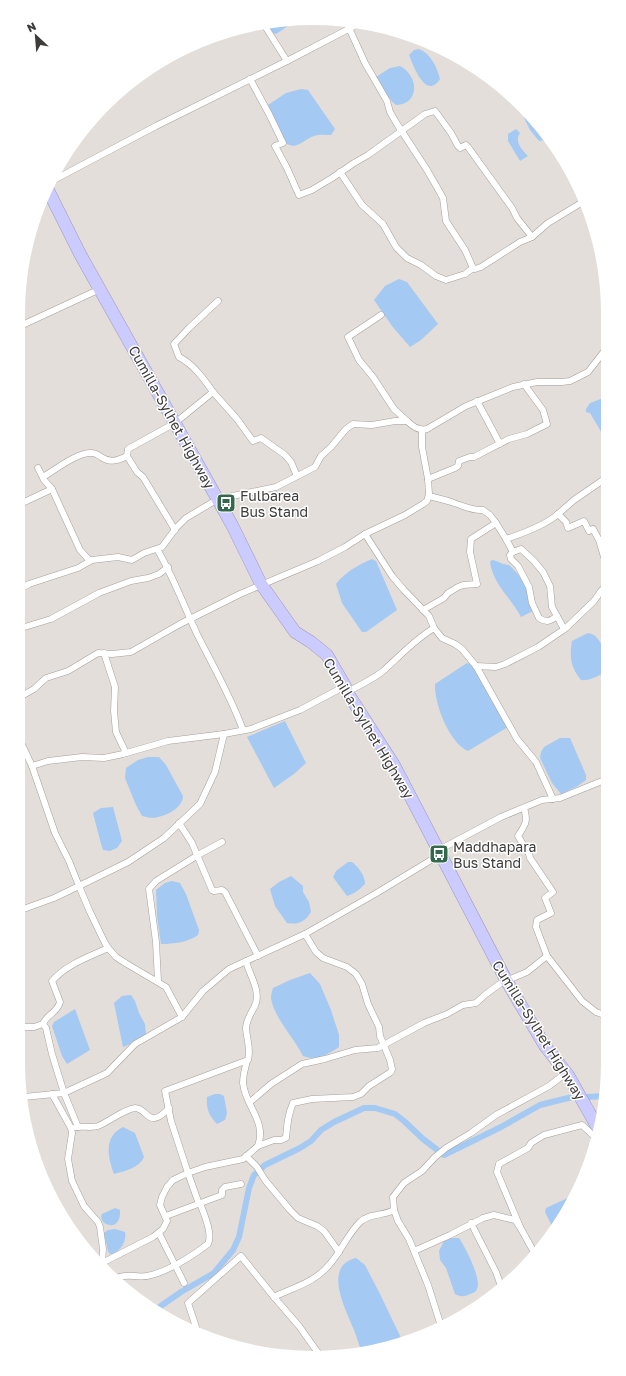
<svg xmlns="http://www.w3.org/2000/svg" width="626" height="1376" viewBox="0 0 626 1376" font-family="'Golos Text',sans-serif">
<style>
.water{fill:#a4c9f3}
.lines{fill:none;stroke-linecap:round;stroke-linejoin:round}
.canal{stroke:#a4c9f3;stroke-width:6}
.street-casing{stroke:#a5a09c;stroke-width:7}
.highway-casing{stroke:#9a99ba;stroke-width:13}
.street{stroke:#fff;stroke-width:6}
.highway{stroke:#cccbff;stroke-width:12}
.labels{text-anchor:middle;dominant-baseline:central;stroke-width:3;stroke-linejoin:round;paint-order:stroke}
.street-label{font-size:14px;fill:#3e3c3a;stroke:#fff}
.poi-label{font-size:14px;fill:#3e3c3a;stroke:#fff;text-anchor:start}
</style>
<rect width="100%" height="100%" fill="#e3ded9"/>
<g class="water">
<polygon points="297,20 276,34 270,32 265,23"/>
<path d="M419 49C431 54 437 67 440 79 426 101 413 65 409 55L414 50Z"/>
<path d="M400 66C419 76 420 104 396 105 387 98 383 86 376 77L390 68Z"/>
<path d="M301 89 308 90 335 129 331 135C326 135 319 134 314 136 304 139 295 152 285 142L269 109 268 105 286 93Z"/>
<polygon points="517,103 547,133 550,139 539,141 530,130"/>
<path d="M516 129 520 133C514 141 522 150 528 156L520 161 508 141V134Z"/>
<polygon points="399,279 407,282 438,324 421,340 410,347 392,326 374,300 385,286"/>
<polygon points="606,397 606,440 590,413 586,412 586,409 590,403"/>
<path d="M372 559 376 561 397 610 366 632H362L342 603 336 584C345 572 358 565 372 559Z"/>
<path d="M492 560C499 561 502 565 509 565 527 582 527 588 533 611L521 617C511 598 493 584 490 562Z"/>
<path d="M588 633C592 634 595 635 597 638 604 645 607 660 607 670 600 676 590 681 581 680 571 668 569 657 572 641Z"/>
<path d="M467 663 473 665 508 727 468 751C449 743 434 703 435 684Z"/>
<polygon points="285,721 306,763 294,774 274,788 247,737"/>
<polygon points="560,738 570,738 586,775 586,780 576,787 561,794 552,783 540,758 541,752 544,747"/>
<path d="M148 757H159L166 765 183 796C183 807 168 815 158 817 153 819 147 817 142 816L136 805 125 778 126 768 138 760Z"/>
<polygon points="113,807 122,841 117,848 110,851 103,850 100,840 93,813 101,808"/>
<path d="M348 862H352C358 867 365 875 365 884 360 889 354 894 347 896L333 877 336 871Z"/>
<path d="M291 876 303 886V892L309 902 311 912C305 922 298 925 287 923L275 906 270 889 279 882Z"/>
<path d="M172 881 180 883 186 894 199 930 198 935C189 942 173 944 161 944L157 916 156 890 165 883Z"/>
<path d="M310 973 320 984 331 1010 339 1035V1047C327 1055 316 1061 303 1056 295 1039 273 1016 271 998 271 995 272 991 273 988L290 980Z"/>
<polygon points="131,995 135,1001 139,1013 145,1024 146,1034 140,1040 123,1047 114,1003 122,996"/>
<polygon points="75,1009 90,1050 67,1064 62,1056 52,1026 54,1022"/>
<path d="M215 1094H220L224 1096 227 1113 225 1120 217 1124C209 1116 206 1109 207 1097Z"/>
<path d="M123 1127 135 1133 144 1157C139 1168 125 1171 114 1174 108 1157 103 1137 123 1127Z"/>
<polygon points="574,1195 553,1228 545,1212 546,1208"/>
<path d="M115 1208 120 1210C121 1222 114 1230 103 1222L101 1217 102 1214Z"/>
<path d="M115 1229 125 1232C127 1241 120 1253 110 1254L108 1251 104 1233 108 1230Z"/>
<path d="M452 1238H459C465 1247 482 1279 477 1289 476 1292 473 1293 470 1294 464 1297 461 1297 455 1294L446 1268 440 1260 439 1251 444 1241Z"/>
<path d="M356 1258 365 1265 381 1296 402 1340 370 1352 362 1353C359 1345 357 1337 354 1330 346 1310 322 1266 356 1258Z"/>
</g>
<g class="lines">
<polyline class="canal" points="155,1310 181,1292 214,1273 233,1250 239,1237 249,1188 254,1175 265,1165 300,1148 311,1141 321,1130 334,1122 364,1108 375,1108 395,1114 404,1121 423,1139 444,1155 501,1127 540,1105 568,1098 605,1096"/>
<defs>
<g id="street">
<polyline points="263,23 287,61"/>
<polyline points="349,28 365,63 387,101 390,112 397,124 427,170 438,189 443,198 446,221 465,250 473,268 475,269 481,267 520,242 532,237"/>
<polyline points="250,79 269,114 283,143 275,146 287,168 299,195 312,190 332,178 354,163 368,155 425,114 435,111 451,133 458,146 460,148 466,145 468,147 512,208 517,218 532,237 548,223 586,200"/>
<polyline points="340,172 362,205 383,224 396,247 407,258 421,265 436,276 446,280 465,274 473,268"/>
<polyline points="50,182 156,126 287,61 360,23"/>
<polyline points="381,315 348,337 359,360 373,377 394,409 407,421"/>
<polyline points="18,327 100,289"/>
<polyline points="213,392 237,419 253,441 261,438 285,455 291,462 297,476"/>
<polyline points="477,401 500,444"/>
<path d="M127 456 128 449 175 423 213 392C204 379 193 364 179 357L174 344 189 328 218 301"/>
<polyline points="38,468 44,480 52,489 80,550 90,561"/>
<path d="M43 477C55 470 77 452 92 453 96 453 98 455 101 457 110 463 117 461 127 456L137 472 143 477 175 530"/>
<polyline points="428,479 455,468 458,466 459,461 470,457 474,457 509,439 527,434 547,424 543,410 524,384"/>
<polyline points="18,505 52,489"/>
<polyline points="558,514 574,500 606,478"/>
<path d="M496 523 506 539C521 534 546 525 558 514L566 522 568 528 584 521 589 531 593 529 599 540 604 557"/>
<polyline points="365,534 392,576 404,590 429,616 434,628 442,638 455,644 462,649 476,666 517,739 536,762 553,799"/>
<polyline points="506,539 513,552 521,549 534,561 543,572 550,586 552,607 564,629"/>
<path d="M157 549C173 576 184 606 197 634 213 666 231 697 243 730"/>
<path d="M513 552 510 555 511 559 518 566 529 587 532 603 539 618C546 623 551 621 557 616"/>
<path d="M18 590 29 584 78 568 92 560 118 557 132 560 144 553 162 547 176 528 186 518 218 499 276 487 315 467 321 456 331 447 346 429 353 424 372 425 395 421H407C413 427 419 431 427 429L466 406 513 387 537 382H562L570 381 588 372 606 349"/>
<path d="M423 610 444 598 448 593 458 587 463 585 477 584 470 552 471 539 496 523 490 515 483 510C472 511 464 506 454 503 446 500 437 498 429 496"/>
<polyline points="18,629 51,619 99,593 131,581 148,578 159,574 168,567"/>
<polyline points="104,653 115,687 114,711 116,732 126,753"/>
<polyline points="476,666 496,667 505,664 538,647 566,628 594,601 601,591 606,586"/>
<path d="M347 692C359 686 371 680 382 672 399 657 414 640 434 628"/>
<polyline points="18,698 34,689 46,678 68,671 98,653 112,654 131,652 180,624 240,594 318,561 345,547 365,534 405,515 423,504 427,501 429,494 428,479 422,447 422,431"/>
<polyline points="18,736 32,766 48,761 82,757 104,758 123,754 168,741 224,734"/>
<path d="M524 808C528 821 526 824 518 836L529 854 530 858 553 892 545 898 551 913 537 920 536 927 547 956"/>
<polyline points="179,823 192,843 212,890 214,891 222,890 225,892 258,956"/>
<polyline points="439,850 501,817 542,800 560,798 607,779"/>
<polyline points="18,911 54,898 79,886 69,861 55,833 32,766"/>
<polyline points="158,981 156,942 149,889 156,881 198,855 222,842"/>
<polyline points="182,1017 166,987 127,964 116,957 109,949 105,943 90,912 79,886 128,862 164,838 200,804 215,772 224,734 251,729 300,710 345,686"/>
<path d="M43 1024C46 1015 58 1012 60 1002L52 981C67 964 89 957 108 948"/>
<polyline points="18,1027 34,1027 43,1024 46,1028 52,1054 64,1093 78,1127"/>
<path d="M247 1061C245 1068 243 1075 243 1083 245 1106 267 1121 258 1146"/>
<polyline points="52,1094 71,1128 72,1133 68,1159 72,1181 84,1206 98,1222 100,1227 103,1249 102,1263"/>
<polyline points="24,1097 64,1093 107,1073 135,1044 182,1017 203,991 229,969 305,934 375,894 441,854"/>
<polyline points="250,1102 271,1084 302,1064 325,1059 355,1050 378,1048 424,1023 447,1014 463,1005 476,1003 486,994 501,983 527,972 547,956 582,1001 596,1012 607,1016 608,1019"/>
<path d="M76 1127C83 1126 92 1128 98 1126 109 1122 124 1109 135 1108 148 1108 148 1131 169 1108"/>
<polyline points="246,1156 257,1167 265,1180 290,1210 298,1218 317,1226 324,1231 339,1252"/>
<path d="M199 1204 188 1173 205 1167 243 1159 258 1146 274 1140H281L286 1138C287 1125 288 1114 293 1103L312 1099 353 1097 361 1094 369 1086 391 1072 392 1069 390 1060 380 1036 379 1027 368 1004 362 984 356 974 347 967 323 958 316 952 305 934"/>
<polyline points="394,1210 398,1221 409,1239 428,1285 441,1326"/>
<polyline points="166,1216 222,1195 222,1190 225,1187 241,1184"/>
<polyline points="471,1223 496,1272 501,1286"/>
<polyline points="520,1227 497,1172 499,1164 528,1148 531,1143 544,1135 582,1125 597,1139"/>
<path d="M159 1233C167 1250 176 1266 184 1283"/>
<polyline points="414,1251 450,1235 483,1218 494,1215 515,1220 520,1227 536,1256"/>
<path d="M101 1265 102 1263 153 1237 163 1229 167 1221 160 1205 162 1197 167 1187 173 1180 188 1173 171 1121 165 1091 248 1060C251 1049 247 1040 246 1029 246 1018 253 1012 256 1003 260 989 249 974 246 961"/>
<path d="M117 1278C126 1273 137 1278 147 1276 167 1272 192 1256 208 1244 213 1234 204 1214 200 1203"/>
<polyline points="274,1297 299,1326 321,1357"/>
<path d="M197 1330 188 1303 241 1256 274 1297C294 1287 314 1283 329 1265 341 1252 347 1235 360 1222 369 1213 384 1216 394 1210L393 1197 404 1183 422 1171 435 1157 446 1148 471 1133 496 1115 549 1086 566 1073"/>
</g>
<polyline id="highway" points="47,188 80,254 232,525 261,584 295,632 311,642 327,655 345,686 347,692 394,765 506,980 545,1046 568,1075 599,1130"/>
</defs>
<use href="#street" class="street-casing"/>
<use href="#highway" class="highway-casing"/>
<use href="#street" class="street"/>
<use href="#highway" class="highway"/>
</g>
<defs>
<symbol id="bus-square" viewBox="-11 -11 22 22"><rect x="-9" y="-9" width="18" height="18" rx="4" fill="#33684d" stroke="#fff"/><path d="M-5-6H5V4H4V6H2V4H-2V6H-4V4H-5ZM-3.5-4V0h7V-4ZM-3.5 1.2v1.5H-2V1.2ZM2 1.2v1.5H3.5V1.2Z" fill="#fff"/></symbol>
</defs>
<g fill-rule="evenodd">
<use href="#bus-square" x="215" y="492" width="22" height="22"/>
<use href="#bus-square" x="428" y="843" width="22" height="22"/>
</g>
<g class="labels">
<g class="street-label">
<text transform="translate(172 417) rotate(61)">Cumilla-Sylhet Highway</text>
<text transform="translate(369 728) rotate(59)">Cumilla-Sylhet Highway</text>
<text transform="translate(539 1030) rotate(58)">Cumilla-Sylhet Highway</text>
</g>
<g class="poi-label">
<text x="240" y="495">Fulbarea<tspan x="240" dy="16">Bus Stand</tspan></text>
<text x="453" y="846">Maddhapara<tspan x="453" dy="16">Bus Stand</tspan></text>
</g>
</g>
<path d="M0 0H626V1376H0ZM313 25H313A288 288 0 0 1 601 313V1063A288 288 0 0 1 313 1351H313A288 288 0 0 1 25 1063V313A288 288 0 0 1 313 25Z" fill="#fff" fill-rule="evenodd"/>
<g transform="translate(36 36) rotate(334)" stroke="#ffffff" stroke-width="3" paint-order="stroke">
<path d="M0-3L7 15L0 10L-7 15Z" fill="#3e3c3a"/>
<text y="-6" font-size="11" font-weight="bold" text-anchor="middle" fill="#3e3c3a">N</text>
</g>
</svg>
